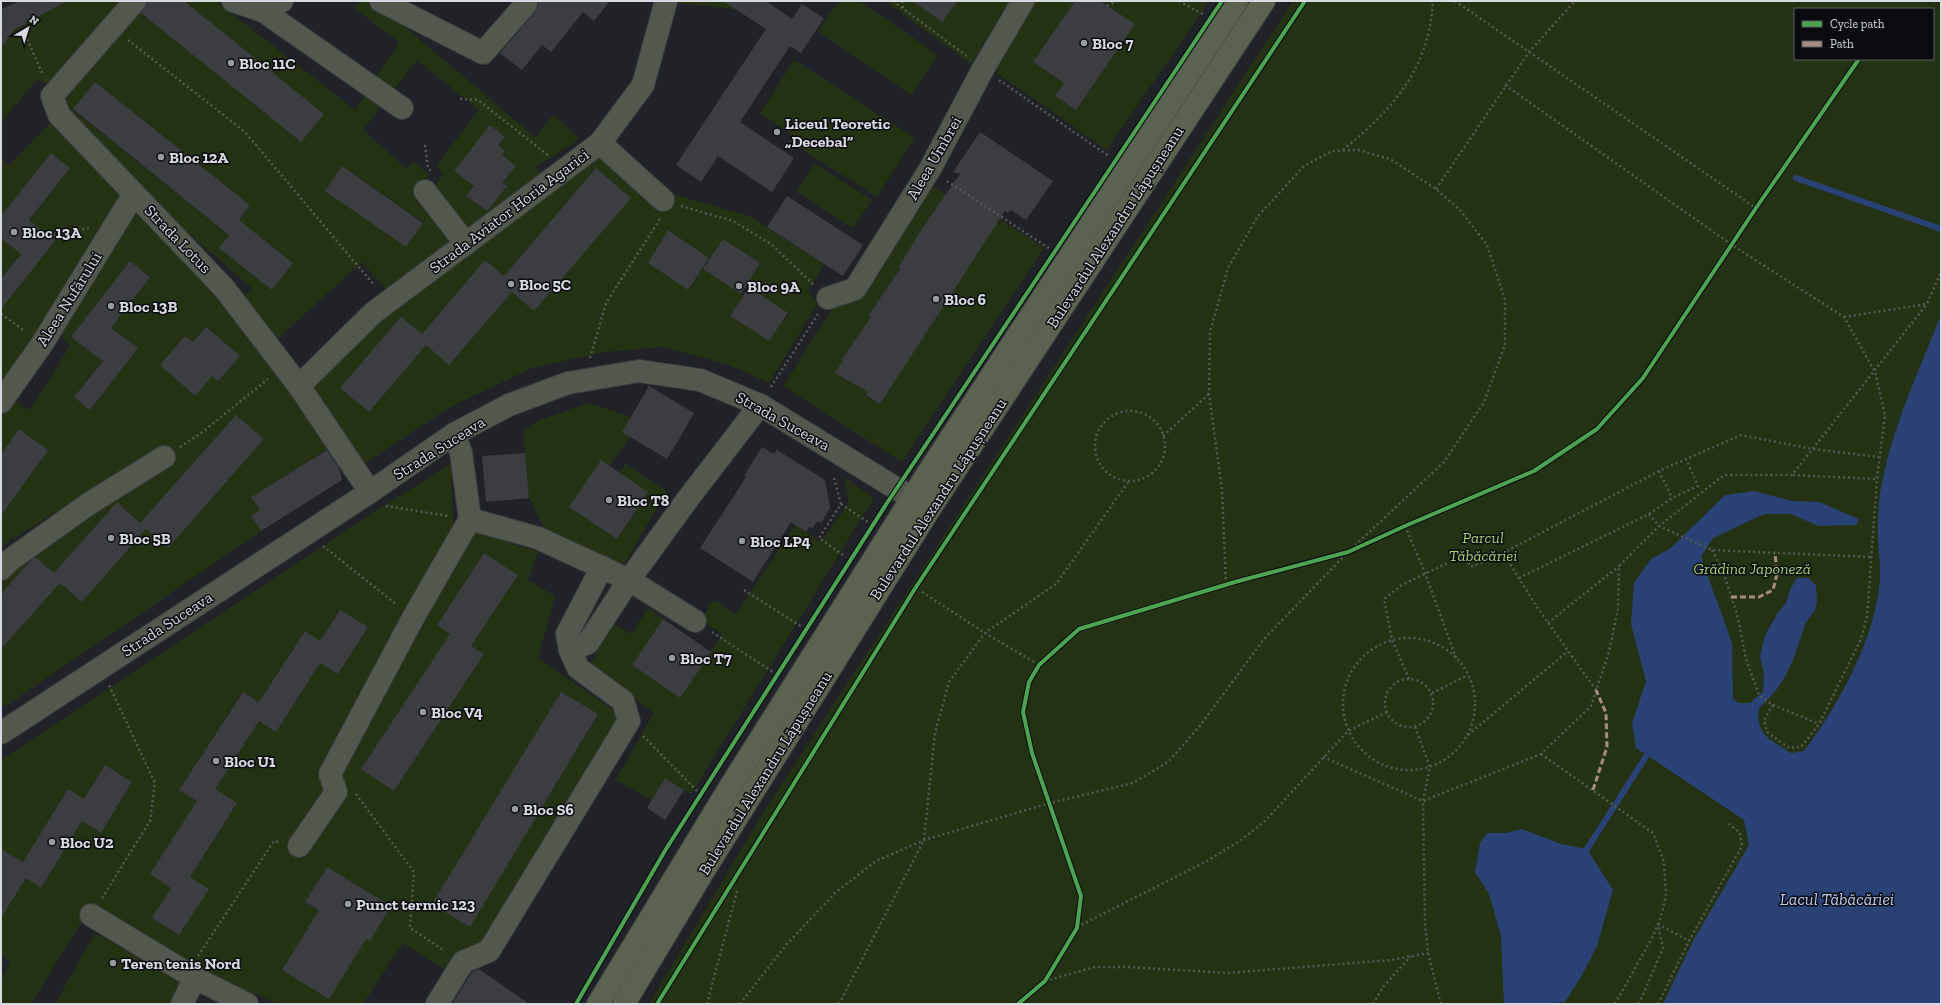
<svg xmlns="http://www.w3.org/2000/svg" width="1942" height="1005" viewBox="0 0 1942 1005" font-family="'Zilla Slab',serif">
<style>
.green{fill:#243214;fill-rule:evenodd}
.water{fill:#294175}
.lines{fill:none;stroke-linecap:round;stroke-linejoin:round}
.stream{stroke:#294175;stroke-width:6}
.building{fill:#3b3d41}
.minor-casing{stroke:#3a3d40;stroke-width:24}
.major-casing{stroke:#3a3d40;stroke-width:24}
.path{stroke:#555953;stroke-width:2.5;stroke-dasharray:2 3;stroke-linecap:butt}
.minor{stroke:#51584d;stroke-width:22}
.major{stroke:#5a6350;stroke-width:22}
.quiet{stroke:#a88b81;stroke-width:3;stroke-dasharray:6 3;stroke-linecap:butt}
.cycleway-casing{stroke:#090b0f;stroke-width:6}
.cycleway{stroke:#4ca352;stroke-width:4}
.poi-dot{fill:#979a9f;stroke:#090b0f;stroke-width:1.5}
.labels{text-anchor:middle;dominant-baseline:central;stroke-width:3;stroke-linejoin:round;paint-order:stroke}
.poi-label{font-size:16px;font-weight:bold;fill:#d7dae0;stroke:#090b0f;text-anchor:start}
.street-label{font-size:16px;fill:#d7dae0;stroke:#090b0f}
.park-label{font-size:16px;font-style:italic;fill:#a7d475;stroke:#090b0f}
.water-label{font-size:17px;font-style:italic;fill:#baccef;stroke:#090b0f}
</style>
<rect width="100%" height="100%" fill="#202227"/>
<g class="green">
<polygon points="67,1 126,1 55,86 37,80 1,122 1,47 15,29"/>
<path d="M184 1H216L355 110 399 42 353 7 360 1H368L391 15 536 138 553 115 580 139 536 167 544 177 467 238 432 191 443 174 436 166 479 110 417 60 363 130 407 169 413 161 429 175 418 192 455 243 389 293 362 262 276 340 243 298 252 288 156 205 65 113 69 91 139 11 301 142 323 114ZM95 82 250 205 239 220 293 263 272 290 219 248 229 235 73 110ZM490 125 505 137 498 145 505 150 502 155 516 166 502 183 506 186 487 211 466 196 474 186ZM342 166 423 222 406 247Z"/>
<polygon points="677,1 740,1 735,9 677,3"/>
<polygon points="839,1 859,1 938,55 911,95 818,31"/>
<polygon points="885,1 915,1 941,22 957,1 1010,1 971,64"/>
<polygon points="1032,1 1075,1 1033,62 1064,83 1055,96 1076,110 1134,24 1102,1 1209,1 1107,150 998,74 994,56"/>
<path d="M1293 1H1941V1004H649L768 805ZM1795 9H1933V59H1795Z"/>
<polygon points="794,60 915,138 877,197 789,141 793,135 760,113"/>
<polygon points="53,120 128,197 1,391 1,305 3,306 55,241 38,228 23,229 70,168 51,153 1,216 1,158 9,166"/>
<path d="M601 150 668 193 749 216 824 264 808 291 818 303 769 383 730 365 663 347 604 352 532 368 450 407 361 466 307 385 379 316ZM596 168 630 198 512 292 450 364 426 345 369 412 341 388 401 317 422 334 485 260 504 276ZM668 230 716 262 717 249 723 239 760 263 755 272 751 269 742 282 789 314 783 322 777 319 775 332 769 341 730 316 736 306 742 310 749 299 697 265 690 275 696 279 688 290 648 263 654 254 668 248 660 242Z"/>
<polygon points="815,163 872,200 853,228 797,192"/>
<polygon points="929,184 947,195 936,210 934,210 898,268 900,269 869,315 871,317 842,359 843,360 835,373 848,381 855,374 872,386 866,395 879,404 994,227 1001,220 1044,248 902,462 783,386 835,305"/>
<path d="M135 212 222 295 329 448 252 497 260 510 251 516 261 531 6 706 1 704V649L60 583 82 602 146 529 264 439 236 415 140 523 117 502 54 573 34 556 1 594V579L160 448 9 541 1 549V516L48 450 19 429 1 455V417L13 400 30 410 70 346 59 331ZM130 261 150 277 105 336H122L138 348 90 410 74 397 109 352 71 337ZM206 327 240 356 218 381 212 376 195 396 160 365 185 336 193 342Z"/>
<polygon points="1,238 25,248 1,279"/>
<polygon points="588,403 631,417 622,432 630,437 609,466 570,507 617,539 648,493 619,473 625,464 667,492 623,565 549,537 529,498 523,431 538,421"/>
<path d="M451 464 453 525 538 552 528 580 555 596 538 658 616 712 619 728 482 946 452 974 403 943 363 1004H279L195 970 90 908 31 1004H1V978L11 962 1 955V918L26 878 41 888 82 821 101 833 132 782 105 765 84 799 68 789 23 862 5 852 1 858V760L379 509ZM484 553 517 575 471 646 484 654 394 791 450 634 437 625ZM340 610 368 628 338 674 320 663 276 732 259 721 215 789 237 804 190 877 208 890 179 935 152 918 171 888 197 801 180 789 242 692 259 702 304 632 320 641ZM561 692 598 715 470 926 433 904ZM327 867 391 906 370 941 305 902Z"/>
<polygon points="844,477 874,498 691,794 665,778 652,800 616,780 654,713 589,667 612,622 631,634 648,608 663,619 632,665 680,698 722,634 701,620 714,600 736,614 795,525 821,542 849,503"/>
<polygon points="95,933 183,982 171,1004 55,1004"/>
</g>
<g class="water">
<path d="M1941 315V1004H1663L1693 941 1749 845 1744 820 1636 748 1632 723 1646 681 1631 624 1634 583 1651 559 1671 548 1725 495 1754 491 1792 501 1819 502 1859 519 1856 525 1818 526 1791 514H1764L1713 538 1701 557 1732 643 1733 698 1738 703H1750L1763 692 1764 674 1760 657 1765 635 1777 614 1786 603 1791 588 1797 578H1808L1816 585C1816 591 1818 601 1816 607 1814 614 1807 619 1805 625 1792 662 1789 681 1759 708 1755 735 1771 740 1791 753L1804 751C1839 705 1876 637 1880 579 1881 565 1878 551 1878 537 1878 520 1878 499 1882 483 1893 425 1920 369 1941 315Z"/>
<polygon points="1522,829 1561,844 1587,849 1613,890 1597,946 1582,975 1565,1002 1542,1004 1504,1004 1501,936 1489,894 1475,872 1480,843 1487,833 1506,833"/>
</g>
<g class="lines">
<g class="stream">
<polyline points="1796,178 1941,229"/>
<polyline points="1587,849 1647,755"/>
</g>
</g>
<g class="building">
<polygon points="20,1 67,1 15,29 1,47 1,9"/>
<polygon points="147,1 184,1 324,114 301,142 141,13"/>
<polygon points="538,1 610,1 594,21 583,12 551,52 542,45 522,70 500,53 535,12 538,7"/>
<polygon points="723,1 766,1 792,19 802,4 824,18 801,53 790,46 740,122 794,158 772,192 718,156 701,182 676,165 766,29"/>
<polygon points="913,1 957,1 942,22"/>
<polygon points="1075,1 1100,1 1135,24 1076,110 1055,96 1064,83 1033,62"/>
<polygon points="95,82 250,205 239,220 293,263 272,290 219,248 229,235 73,109"/>
<polygon points="490,125 505,137 498,145 505,151 502,155 516,166 502,183 507,186 487,211 466,196 474,186 454,171"/>
<polygon points="980,132 1053,181 1026,220 1011,210 1008,213 1005,211 880,404 866,395 868,392 835,373 843,360 842,359 871,317 868,316 900,269 898,268 923,227 960,174 953,172"/>
<polygon points="51,153 70,168 29,220 55,241 1,309 1,279 21,254 1,238 1,216"/>
<polygon points="342,166 423,223 406,247 325,191"/>
<polygon points="596,168 631,198 534,311 512,292 449,365 426,345 369,412 340,388 401,317 422,334 485,260 504,276"/>
<polygon points="787,196 863,245 843,276 767,227"/>
<polygon points="668,230 709,258 688,290 648,263"/>
<polygon points="723,239 760,263 741,294 703,269"/>
<polygon points="130,261 150,277 111,328 138,348 90,410 74,397 103,361 71,337"/>
<polygon points="749,287 788,313 769,341 730,316"/>
<polygon points="206,327 240,356 218,381 212,376 195,396 160,365 185,336 193,342"/>
<polygon points="649,386 694,413 667,459 622,432"/>
<polygon points="236,415 264,439 168,548 146,529 82,602 60,583 1,649 1,594 30,561 35,557 54,573 117,502 140,523"/>
<polygon points="19,429 48,450 1,516 1,455"/>
<polygon points="762,447 774,454 777,450 825,480 830,508 821,523 817,521 813,528 809,527 806,532 791,522 753,582 700,548 746,477 744,476"/>
<polygon points="327,450 339,468 342,480 261,531 251,516 260,510 251,497"/>
<polygon points="525,453 529,498 486,502 482,456"/>
<polygon points="601,460 648,492 617,539 569,507"/>
<polygon points="484,553 518,575 471,646 484,654 394,791 361,769 450,634 437,625"/>
<polygon points="340,610 368,627 338,674 320,663 276,732 259,721 215,789 237,803 190,877 209,889 179,935 152,918 171,888 150,874 197,801 179,790 243,692 259,702 305,631 320,641"/>
<polygon points="663,619 711,652 680,698 632,665"/>
<polygon points="561,692 598,714 470,927 432,904"/>
<polygon points="105,765 132,782 101,833 82,821 41,888 26,878 1,918 1,849 23,862 68,789 84,799"/>
<polygon points="665,778 684,790 665,820 647,808"/>
<polygon points="327,867 391,906 370,941 366,939 329,999 282,970 319,910 305,902"/>
<polygon points="479,969 529,1004 452,1004 472,972"/>
</g>
<g class="lines">
<defs>
<g id="minor">
<polyline points="135,1 52,96 59,115 224,288 299,386 370,492"/>
<polyline points="233,1 263,11 282,1"/>
<polyline points="381,1 483,53 526,4"/>
<polyline points="263,11 402,108"/>
<polyline points="600,143 663,200"/>
<polyline points="425,191 466,244"/>
<polyline points="828,298 855,289 930,169 983,69 1023,1"/>
<polyline points="299,386 373,313 600,143 643,85 666,1"/>
<polyline points="1,402 42,344 134,194"/>
<polyline points="454,434 461,453 470,519 538,538 629,580 695,621"/>
<polyline points="1,569 10,560 90,503 164,457"/>
<polyline points="570,650 588,643 629,580 687,500 760,405"/>
<polyline points="1,733 370,492 454,434 509,405 568,383 639,371 700,380 760,405 912,498"/>
<polyline points="299,846 336,792 330,774 413,618 470,519"/>
<polyline points="91,915 195,978 247,1004"/>
<polyline points="182,1004 195,978"/>
<polyline points="437,1004 463,962 489,951 629,721 623,701 578,668 570,650 567,634 602,567"/>
</g>
<g id="major">
<polyline points="598,1004 728,790 929,471 1237,1"/>
<polyline points="624,1004 703,872 931,507 1264,1"/>
</g>
</defs>
<use href="#minor" class="minor-casing"/>
<use href="#major" class="major-casing"/>
<g class="path">
<polyline points="893,1 968,57"/>
<polyline points="902,1 903,8"/>
<polyline points="1179,1 1204,15"/>
<polyline points="1455,1 1756,208"/>
<polyline points="1107,6 1117,1"/>
<polyline points="23,30 43,75"/>
<polyline points="128,40 244,131 375,286"/>
<polyline points="999,80 1110,157"/>
<polyline points="1505,85 1732,245 1844,317 1875,372 1885,415 1877,479 1867,617 1861,639 1819,724 1801,747 1789,748 1767,732 1764,720 1773,705 1759,695 1746,659 1738,618 1723,571 1712,550"/>
<polyline points="460,99 478,100 549,156"/>
<polyline points="425,145 428,168 431,171"/>
<path d="M1343 150C1393 109 1429 69 1433 1"/>
<polyline points="947,181 1050,249"/>
<polyline points="1436,189 1529,52 1575,1"/>
<polyline points="681,206 733,221 771,244 814,285"/>
<polyline points="48,236 89,228"/>
<polyline points="1,314 25,331"/>
<polyline points="1844,317 1927,304 1941,272"/>
<polyline points="590,358 606,303 660,219"/>
<polyline points="771,387 818,314"/>
<circle cx="1130" cy="446" r="35"/>
<polyline points="1163,436 1209,394"/>
<polyline points="180,447 200,434 268,379"/>
<polyline points="1659,471 1672,498"/>
<polyline points="1793,475 1877,479"/>
<polyline points="834,478 841,504 819,538 846,557"/>
<polyline points="841,504 868,522"/>
<polyline points="386,506 448,516"/>
<polyline points="1649,514 1659,526 1712,550 1870,557"/>
<polyline points="1405,526 1425,573 1456,658"/>
<polyline points="323,546 397,605"/>
<polyline points="1519,578 1649,514 1672,498 1698,486 1686,459"/>
<polyline points="744,590 802,627"/>
<polyline points="922,592 985,633 1039,665"/>
<polyline points="1548,623 1619,566"/>
<polyline points="712,632 773,672"/>
<circle cx="1409" cy="704" r="66"/>
<circle cx="1409" cy="703" r="24"/>
<polyline points="1409,679 1392,640 1384,599 1402,585 1464,555 1471,567 1503,553"/>
<polyline points="1596,690 1539,610 1503,553 1659,471 1741,435 1813,449 1879,457"/>
<polyline points="1432,693 1468,675"/>
<polyline points="1773,705 1819,724"/>
<polyline points="1415,727 1430,767 1423,801 1425,926 1428,953 1441,1004"/>
<polyline points="1468,735 1568,651"/>
<polyline points="643,736 697,791"/>
<polyline points="1541,754 1653,833 1664,862 1666,896 1661,916 1653,936 1615,1004"/>
<polyline points="1323,757 1423,801 1541,754 1591,706 1609,652 1618,609 1619,566 1659,526 1724,475 1792,475 1927,304"/>
<polyline points="356,794 414,872 410,928 445,951"/>
<polyline points="102,898 150,821 155,783 109,685"/>
<polyline points="1658,924 1689,941"/>
<polyline points="1077,927 1207,861 1241,840 1265,821 1348,731 1387,712"/>
<polyline points="198,956 274,841 279,842"/>
<polyline points="1045,981 1095,967 1129,967 1227,973 1391,960 1428,953"/>
<polyline points="707,1004 737,891"/>
<polyline points="740,1004 786,945 835,893 876,861 924,840 1050,803 1133,783 1168,762 1199,727 1264,639 1348,552 1444,462 1484,402 1505,345 1505,300 1487,245 1460,210 1436,189 1390,159 1358,150 1332,151 1304,166 1258,216 1228,268 1210,332 1209,394 1222,489 1226,585"/>
<polyline points="839,1004 924,840 935,733 949,682 985,633 1056,584 1129,481"/>
<polyline points="1373,1004 1383,987 1411,956"/>
<polyline points="1639,1004 1663,948 1658,924"/>
<polyline points="1658,1004 1689,941 1742,846 1740,833 1727,822"/>
</g>
<use href="#minor" class="minor"/>
<use href="#major" class="major"/>
<g class="quiet">
<polyline points="1731,597 1759,597 1773,590 1777,574 1775,553"/>
<polyline points="1593,790 1607,747 1606,713 1596,690"/>
</g>
<defs>
<g id="cycleway">
<polyline points="576,1004 666,849 887,503 1222,1"/>
<polyline points="657,1004 916,587 1305,1"/>
<polyline points="1018,1004 1045,981 1077,928 1081,896 1032,753 1023,712 1029,682 1039,665 1079,629 1235,582 1348,552 1405,526 1534,471 1597,429 1643,378 1756,208 1859,59"/>
</g>
</defs>
<use href="#cycleway" class="cycleway-casing"/>
<use href="#cycleway" class="cycleway"/>
</g>
<g class="poi-dot">
<circle cx="1084" cy="43" r="4"/>
<circle cx="231" cy="63" r="4"/>
<circle cx="777" cy="132" r="4"/>
<circle cx="161" cy="157" r="4"/>
<circle cx="14" cy="232" r="4"/>
<circle cx="511" cy="284" r="4"/>
<circle cx="739" cy="286" r="4"/>
<circle cx="936" cy="299" r="4"/>
<circle cx="111" cy="306" r="4"/>
<circle cx="609" cy="500" r="4"/>
<circle cx="111" cy="538" r="4"/>
<circle cx="742" cy="541" r="4"/>
<circle cx="672" cy="658" r="4"/>
<circle cx="423" cy="712" r="4"/>
<circle cx="216" cy="761" r="4"/>
<circle cx="515" cy="809" r="4"/>
<circle cx="52" cy="842" r="4"/>
<circle cx="348" cy="904" r="4"/>
<circle cx="113" cy="963" r="4"/>
</g>
<g class="labels">
<g class="poi-label">
<text x="1092" y="43">Bloc 7</text>
<text x="239" y="63">Bloc 11C</text>
<text x="785" y="123">Liceul Teoretic<tspan x="785" dy="18">„Decebal”</tspan></text>
<text x="169" y="157">Bloc 12A</text>
<text x="22" y="232">Bloc 13A</text>
<text x="519" y="284">Bloc 5C</text>
<text x="747" y="286">Bloc 9A</text>
<text x="944" y="299">Bloc 6</text>
<text x="119" y="306">Bloc 13B</text>
<text x="617" y="500">Bloc T8</text>
<text x="119" y="538">Bloc 5B</text>
<text x="750" y="541">Bloc LP4</text>
<text x="680" y="658">Bloc T7</text>
<text x="431" y="712">Bloc V4</text>
<text x="224" y="761">Bloc U1</text>
<text x="523" y="809">Bloc S6</text>
<text x="60" y="842">Bloc U2</text>
<text x="356" y="904">Punct termic 123</text>
<text x="121" y="963">Teren tenis Nord</text>
</g>
<g class="street-label">
<text transform="translate(934 158) rotate(-60)">Aleea Umbrei</text>
<text transform="translate(509 211) rotate(-37)">Strada Aviator Horia Agarici</text>
<text transform="translate(1115 227) rotate(-57)">Bulevardul Alexandru Lăpușneanu</text>
<text transform="translate(178 239) rotate(46)">Strada Lotus</text>
<text transform="translate(69 299) rotate(-58)">Aleea Nufărului</text>
<text transform="translate(783 421) rotate(29)">Strada Suceava</text>
<text transform="translate(439 448) rotate(-32)">Strada Suceava</text>
<text transform="translate(938 499) rotate(-57)">Bulevardul Alexandru Lăpușneanu</text>
<text transform="translate(167 624) rotate(-33)">Strada Suceava</text>
<text transform="translate(765 773) rotate(-58)">Bulevardul Alexandru Lăpușneanu</text>
</g>
<g class="park-label">
<text x="1483" y="537">Parcul<tspan x="1483" dy="18">Tăbăcăriei</tspan></text>
<text x="1752" y="568">Grădina Japoneză</text>
</g>
<g class="water-label">
<text x="1837" y="899">Lacul Tăbăcăriei</text>
</g>
</g>
<rect width="1942" height="1005" fill="none" stroke="#d7dae0" stroke-width="4"/>
<rect x="1794" y="8" width="140" height="52" fill="#090b0f" stroke="#5b5e63"/>
<rect x="1802" y="21" width="20" height="6" fill="#4ca352" stroke="#5b5e63"/>
<text x="1830" y="28" font-size="12" fill="#d7dae0">Cycle path</text>
<rect x="1802" y="41" width="20" height="6" fill="#a88b81" stroke="#5b5e63"/>
<text x="1830" y="48" font-size="12" fill="#d7dae0">Path</text>
<g transform="translate(28 28) rotate(38)" stroke="#090b0f" stroke-width="3" paint-order="stroke">
<path d="M0-3L7 15L0 10L-7 15Z" fill="#d7dae0"/>
<text y="-6" font-size="11" font-weight="bold" text-anchor="middle" fill="#d7dae0">N</text>
</g>
</svg>
